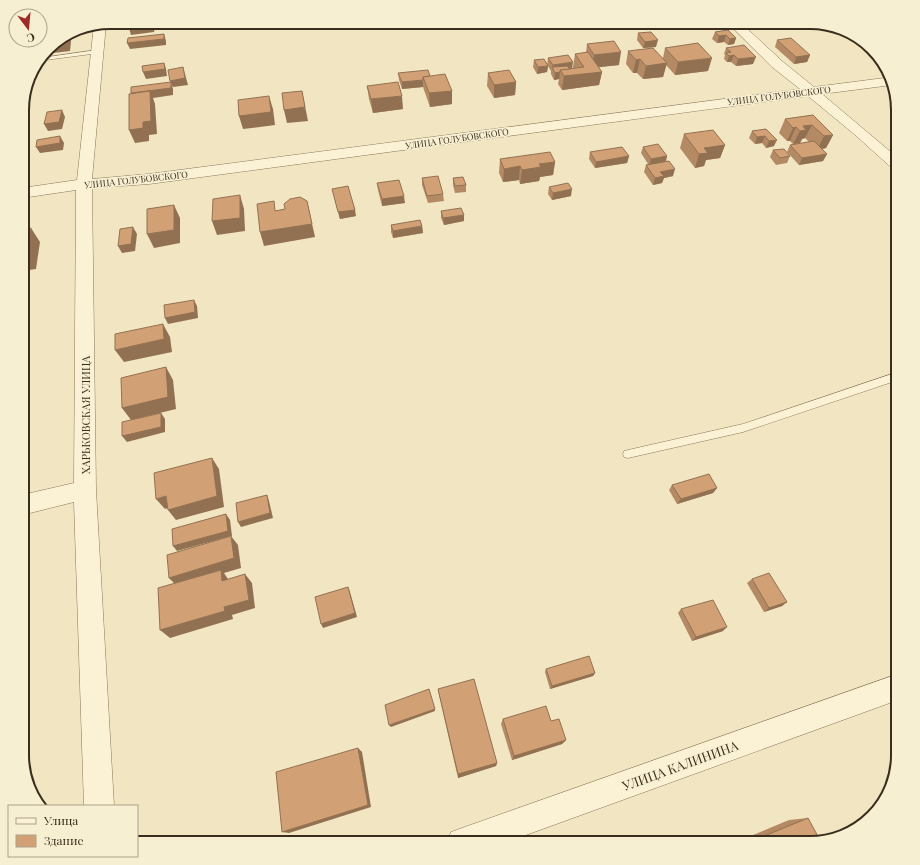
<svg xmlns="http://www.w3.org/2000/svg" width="920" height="865" viewBox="0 0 920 865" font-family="'Playfair Display',serif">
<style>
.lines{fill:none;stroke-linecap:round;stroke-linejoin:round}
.lane-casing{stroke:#8b7658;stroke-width:1}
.street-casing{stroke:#8b7658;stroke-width:1}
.lane{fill:#fbf2d6;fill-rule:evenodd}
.street{fill:#fbf2d6;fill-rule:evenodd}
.wall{fill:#b48a65}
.shaded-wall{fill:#927152}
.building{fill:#d1a175;stroke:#927152}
.labels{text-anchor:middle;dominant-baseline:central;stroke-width:3;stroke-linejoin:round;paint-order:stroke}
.far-street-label{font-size:9px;fill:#3a2d1d;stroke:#f7efd2}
.street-label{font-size:11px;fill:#3a2d1d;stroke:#f7efd2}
.near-street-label{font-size:13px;fill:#3a2d1d;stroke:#f7efd2}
.rim{fill:none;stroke:#3a2d1d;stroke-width:2}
</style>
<rect width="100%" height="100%" fill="#f1e5c2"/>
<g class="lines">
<defs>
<g id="lane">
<polygon points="97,50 100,52 99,53 38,61 41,58"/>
<polygon points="898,372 898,380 743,432 628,458 624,457 623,454 624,451 628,450 743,424"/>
</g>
<g id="street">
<polygon points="727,22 740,22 782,61 814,87 892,77 893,85 892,85 822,94 898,158 898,170 893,169 854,134 808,96 149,184 92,188 96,490 114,806 84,806 74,502 22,515 22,495 74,483 76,190 22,198 22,188 77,180 94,25 106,24 92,179 149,174 800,89 772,67"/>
<polygon points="898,674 898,700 504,843 447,843 451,832 462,828"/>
</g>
</defs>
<use href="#lane" class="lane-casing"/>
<use href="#street" class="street-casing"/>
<use href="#lane" class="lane"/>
<use href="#street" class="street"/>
</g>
<g class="wall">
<polygon points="715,32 736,38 734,44 728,45 724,42 717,43 712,39"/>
<polygon points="638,33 656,47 643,48 637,40"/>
<polygon points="777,40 810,55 807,62 794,64 775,47"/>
<polygon points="587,44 619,65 598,67 602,72 599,85 562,90 558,84 559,79 554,80 551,74 551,71 548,66 547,72 537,74 533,67 534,60 547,65 548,58 572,69 574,69 573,67 575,54 586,53"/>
<polygon points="665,48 708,71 675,75 666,65 663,77 643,79 637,73 633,73 626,64 628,51 663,58"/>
<polygon points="726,48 753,64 736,66 731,62 727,62 724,59 725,55 724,54"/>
<polygon points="398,73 430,76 452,91 452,104 430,107 424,90 423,87 402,89 399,80"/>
<polygon points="488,73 516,82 515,95 494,98 487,86"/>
<polygon points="367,86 403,109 373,113 369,99"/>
<polygon points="813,115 833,135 826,148 822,149 827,154 823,161 799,165 787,152 790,145 809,142 805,138 802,139 800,143 793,144 790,141 787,141 779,133 785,119"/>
<polygon points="766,129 774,146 766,148 762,143 755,144 749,138 752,131"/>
<polygon points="684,134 725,145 720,158 706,160 704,166 695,168 680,148"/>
<polygon points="643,147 667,156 666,162 673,176 664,178 662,183 653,185 644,172 646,165 648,164 641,153"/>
<polygon points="773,150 790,156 787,163 776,165 770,157"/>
<polygon points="590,152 629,156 627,163 595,168 589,159"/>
<polygon points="500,159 555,162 553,175 540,177 539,181 520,184 519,180 503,182 499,173"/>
<polygon points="422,178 443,194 444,201 428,203 422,185"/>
<polygon points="453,178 466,185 466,192 455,193 453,185"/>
<polygon points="377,183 405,203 382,206 378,190"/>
<polygon points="549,187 571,196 552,200 548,194"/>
<polygon points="332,189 356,216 340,219"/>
<polygon points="441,211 464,215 464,221 444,225 441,218"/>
<polygon points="391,225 422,226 423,233 393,238 391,232"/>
<polygon points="672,485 717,488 713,493 677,504 669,490"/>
<polygon points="752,579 787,602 782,606 764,612 747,583"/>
<polygon points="681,609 723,631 692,641 678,613"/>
<polygon points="546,669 595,673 593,676 550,689 545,672"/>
<polygon points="438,689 497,763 496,766 458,778 439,695"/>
<polygon points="503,719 551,721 566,740 562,744 512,760 501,724"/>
<polygon points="808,818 816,843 742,843 741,840 789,820"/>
</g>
<g class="shaded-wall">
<polygon points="153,22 155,28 154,32 131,35 129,28"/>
<polygon points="161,22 172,22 162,24"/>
<polygon points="68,34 71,41 70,51 44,54 52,44"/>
<polygon points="164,34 166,41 166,45 130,49 127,43"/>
<polygon points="726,35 724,42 717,43 719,36"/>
<polygon points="736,38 734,44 728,45 730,39"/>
<polygon points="658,40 656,47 643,48 645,42"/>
<polygon points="621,52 619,65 592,68 594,55"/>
<polygon points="734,55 731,62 727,62 729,56"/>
<polygon points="810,55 807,62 794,64 796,57"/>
<polygon points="756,57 753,64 736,66 738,59"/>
<polygon points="712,58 708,71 675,75 678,62"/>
<polygon points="640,59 637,73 633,73 636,60"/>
<polygon points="573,62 572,69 552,68 553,65"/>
<polygon points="164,63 166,69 167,76 146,79 143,72"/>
<polygon points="667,63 663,77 643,79 646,66"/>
<polygon points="548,66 547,72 537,74 538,67"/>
<polygon points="183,67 188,85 173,87 170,81"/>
<polygon points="560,72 559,79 554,80 555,73"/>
<polygon points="602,72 599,85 562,90 564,76"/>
<polygon points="423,80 423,87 402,89 402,82"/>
<polygon points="171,82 173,89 173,95 153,98 155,104 157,134 149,135 149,141 135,143 129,130 131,93"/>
<polygon points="516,82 515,95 494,98 494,85"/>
<polygon points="302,91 308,121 287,123 284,110"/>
<polygon points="452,91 452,104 430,107 429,93"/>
<polygon points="269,96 273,109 275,125 243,129 239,116"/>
<polygon points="402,96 403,109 373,113 371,99"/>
<polygon points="62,110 65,117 62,129 48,131 44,124"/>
<polygon points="812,125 805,138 802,139 800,143 793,144 800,131 803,126"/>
<polygon points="796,127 790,141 787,141 793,128"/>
<polygon points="833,135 826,148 817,150 824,136"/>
<polygon points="60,136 64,143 63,150 40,153 36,147"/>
<polygon points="765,136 762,143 755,144 757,137"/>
<polygon points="777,140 774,146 766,148 769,141"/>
<polygon points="725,145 720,158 706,160 704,166 695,168 699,154 704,148"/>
<polygon points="827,154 823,161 799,165 802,158"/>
<polygon points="629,156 627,163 595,168 596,162"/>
<polygon points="667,156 665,163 649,166 651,159"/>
<polygon points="555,162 553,175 540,177 539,181 520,184 522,170 539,164"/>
<polygon points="520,166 519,180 503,182 504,169"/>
<polygon points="675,169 673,176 664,178 662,183 653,185 655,178 660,172"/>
<polygon points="572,189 571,196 552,200 553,193"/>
<polygon points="240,195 244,209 245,231 217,235 212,221"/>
<polygon points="404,196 405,203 382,206 382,199"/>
<polygon points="307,201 315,237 264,246 260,232"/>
<polygon points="174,205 180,218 180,243 154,248 147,234"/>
<polygon points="355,210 356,216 340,219 338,212"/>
<polygon points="464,215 464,221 444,225 443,218"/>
<polygon points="422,226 423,233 393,238 393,231"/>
<polygon points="133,227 137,234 135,251 122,253 118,246"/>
<polygon points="31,228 40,242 36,269 22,271 22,256"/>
<polygon points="194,300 197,306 198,318 168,324 165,318"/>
<polygon points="163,324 170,337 172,352 124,362 115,350"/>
<polygon points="166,367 173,380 176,409 131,420 122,408"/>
<polygon points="161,413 165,419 165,432 127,442 122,436"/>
<polygon points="212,458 219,469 224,507 176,520 168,510"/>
<polygon points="717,488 713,493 677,504 681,499"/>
<polygon points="267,495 269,501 273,518 241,527 238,522"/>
<polygon points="166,496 175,506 165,509 156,499"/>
<polygon points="226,514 230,520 232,536 231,536 238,545 241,568 224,573 228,579 230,590 178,587 169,578 231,536 177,551 173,546"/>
<polygon points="22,539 26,542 22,574"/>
<polygon points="245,574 252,583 255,608 232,615 233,619 170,638 160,630 224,607"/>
<polygon points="348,587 350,592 357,617 323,628 321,624"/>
<polygon points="787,602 782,606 764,612 769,608"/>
<polygon points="727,627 723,631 692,641 696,637"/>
<polygon points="595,673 593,676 550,689 552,686"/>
<polygon points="435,709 435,711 391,727 389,725"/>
<polygon points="566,740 562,744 512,760 514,756"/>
<polygon points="358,748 362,752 371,807 289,833 282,832"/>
<polygon points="497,763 496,766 458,778 458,774"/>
</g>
<g class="building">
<polygon points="147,22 152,22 152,26 129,28 129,24"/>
<polygon points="728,30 736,38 730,39 726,35 719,36 715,32"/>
<polygon points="651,32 658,40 645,42 638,33"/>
<polygon points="164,34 164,39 127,43 128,38"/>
<polygon points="791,38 810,55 796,57 777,40"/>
<polygon points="614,41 621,52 594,55 587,44"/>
<polygon points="698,43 712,58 678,62 665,48"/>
<polygon points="744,45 756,57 738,59 734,55 729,56 726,53 731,52 726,48"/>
<polygon points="653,48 667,63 646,66 640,59 636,60 628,51"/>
<polygon points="588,52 602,72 564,76 560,70 584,67 575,54"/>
<polygon points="568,55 573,62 553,65 548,58"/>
<polygon points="544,59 548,66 538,67 534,60"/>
<polygon points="164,63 165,69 143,72 142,66"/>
<polygon points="567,66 570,69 560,70 560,72 555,73 552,67"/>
<polygon points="183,67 185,78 170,81 168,70"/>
<polygon points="428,70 430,76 423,77 423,80 402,82 398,73"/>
<polygon points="509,70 516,82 494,85 488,73"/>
<polygon points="445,74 452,91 429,93 423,77"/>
<polygon points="171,82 171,88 131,93 131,87"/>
<polygon points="398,82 402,96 371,99 367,86"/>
<polygon points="150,91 151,121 143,122 143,128 129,130 129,94"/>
<polygon points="302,91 305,107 284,110 282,93"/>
<polygon points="269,96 271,112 239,116 238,100"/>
<polygon points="62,110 59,122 44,124 47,112"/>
<polygon points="813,115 833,135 824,136 812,125 803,126 806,130 800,131 796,127 793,128 785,119"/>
<polygon points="766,129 777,140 769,141 765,136 757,137 752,131"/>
<polygon points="713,130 725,145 704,148 708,153 699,154 684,134"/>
<polygon points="60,136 60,143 36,147 37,140"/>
<polygon points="814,141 827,154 802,158 790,145"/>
<polygon points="658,144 667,156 651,159 643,147"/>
<polygon points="622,147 629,156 596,162 590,152"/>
<polygon points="784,149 790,156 780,158 773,150"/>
<polygon points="550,152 555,162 539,164 541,167 522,170 520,166 504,169 500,159"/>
<polygon points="669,161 675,169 660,172 664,176 655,178 646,165"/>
<polygon points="438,176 443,194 427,196 422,178"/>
<polygon points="463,177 466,185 455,186 453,178"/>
<polygon points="399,180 404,196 382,199 377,183"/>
<polygon points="568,183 572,189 553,193 549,187"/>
<polygon points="348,186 355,210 338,212 332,189"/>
<polygon points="240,195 240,218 212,221 213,199"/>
<polygon points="300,197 307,201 312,224 260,232 257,204 274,201 275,211 285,209 284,204 290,199"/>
<polygon points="174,205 174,230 147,234 147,209"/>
<polygon points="461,208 464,215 443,218 441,211"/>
<polygon points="420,220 422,226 393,231 391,225"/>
<polygon points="133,227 131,244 118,246 120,229"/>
<polygon points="31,228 27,255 22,256 22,230"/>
<polygon points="194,300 195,312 165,318 164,305"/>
<polygon points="163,324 164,339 115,350 115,334"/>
<polygon points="166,367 168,397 122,408 121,378"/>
<polygon points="161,413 161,427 122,436 122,422"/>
<polygon points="212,458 217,496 168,510 166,496 156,499 154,473"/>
<polygon points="709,474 717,488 681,499 672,485"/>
<polygon points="267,495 270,513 238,522 236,503"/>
<polygon points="226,514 228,531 173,546 172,529"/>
<polygon points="231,536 234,558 169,578 167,555"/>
<polygon points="221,570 222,581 245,574 249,600 224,607 225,611 160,630 158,588"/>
<polygon points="769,573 787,602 769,608 752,579"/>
<polygon points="348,587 355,613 321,624 315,597"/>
<polygon points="713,600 727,627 696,637 681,609"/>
<polygon points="589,656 595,673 552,686 546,669"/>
<polygon points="474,679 497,763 458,774 438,689"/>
<polygon points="429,689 435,709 389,725 385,705"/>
<polygon points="546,706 551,721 559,719 566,740 514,756 503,719"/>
<polygon points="358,748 368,805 282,832 276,772"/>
<polygon points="808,818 821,842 816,843 759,843 757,839"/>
</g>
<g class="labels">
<g class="far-street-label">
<text transform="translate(779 95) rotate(-7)">УЛИЦА ГОЛУБОВСКОГО</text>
<text transform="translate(457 138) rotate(-8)">УЛИЦА ГОЛУБОВСКОГО</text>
<text transform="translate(136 179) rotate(-6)">УЛИЦА ГОЛУБОВСКОГО</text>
</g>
<g class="street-label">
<text transform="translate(85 415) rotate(-90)">ХАРЬКОВСКАЯ УЛИЦА</text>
</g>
<g class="near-street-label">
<text transform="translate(680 765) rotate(-20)">УЛИЦА КАЛИНИНА</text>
</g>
</g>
<path d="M0 0H920V865H0ZM110 29H810A81 81 0 0 1 891 110V755A81 81 0 0 1 810 836H110A81 81 0 0 1 29 755V110A81 81 0 0 1 110 29Z" fill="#f7efd2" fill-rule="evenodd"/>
<path class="rim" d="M110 29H810A81 81 0 0 1 891 110V755A81 81 0 0 1 810 836H110A81 81 0 0 1 29 755V110A81 81 0 0 1 110 29Z"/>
<rect x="8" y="805" width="130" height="52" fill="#f7efd2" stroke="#aba18a"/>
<rect x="16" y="818" width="20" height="6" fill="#fbf2d6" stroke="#aba18a"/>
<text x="44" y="825" font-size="12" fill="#3a2d1d">Улица</text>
<rect x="16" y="835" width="20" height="12" fill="#d1a175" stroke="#aba18a"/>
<text x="44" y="845" font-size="12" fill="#3a2d1d">Здание</text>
<g transform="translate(28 28) rotate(164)"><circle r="19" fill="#f7efd2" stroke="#aba18a"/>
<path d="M0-3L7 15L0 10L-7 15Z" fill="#9e2a24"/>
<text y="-6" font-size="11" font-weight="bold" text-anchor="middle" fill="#3a2d1d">С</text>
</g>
</svg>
